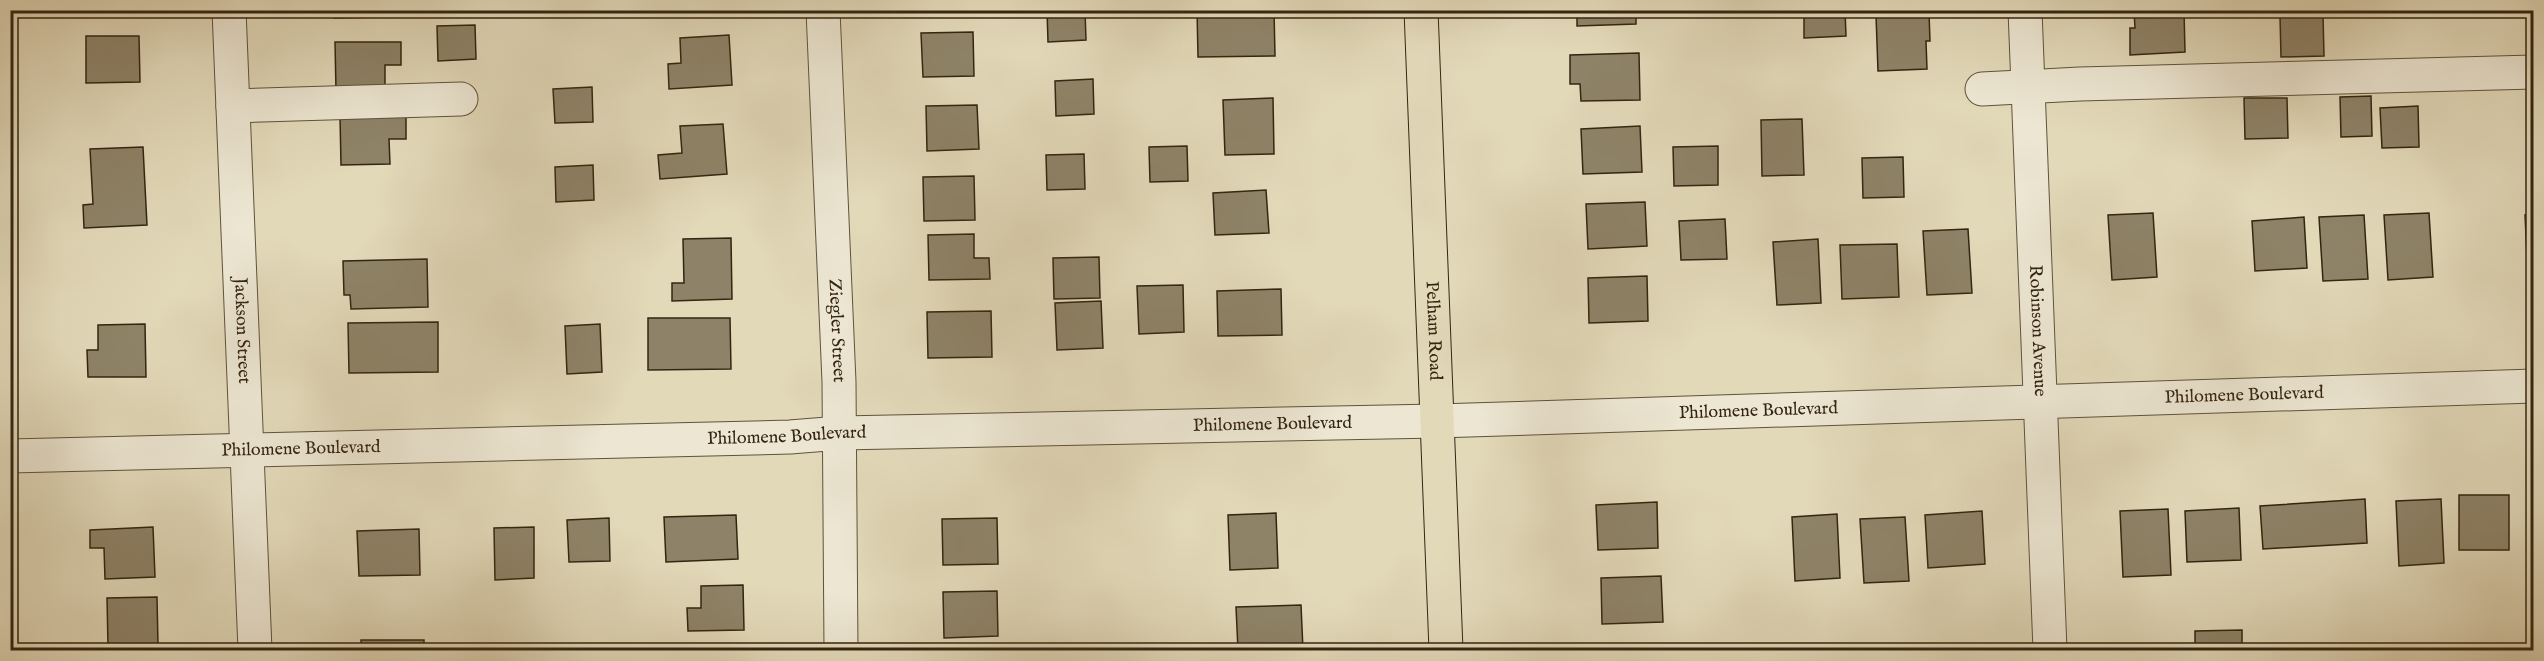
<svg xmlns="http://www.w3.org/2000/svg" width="2544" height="661" viewBox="0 0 2544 661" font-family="'IM FELL English',serif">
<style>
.building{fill:#8e8368;stroke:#342511;stroke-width:1.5}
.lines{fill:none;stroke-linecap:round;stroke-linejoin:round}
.minor-casing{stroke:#60523b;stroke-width:35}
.major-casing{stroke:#342511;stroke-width:35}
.minor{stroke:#ece6d2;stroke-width:33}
.major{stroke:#e2d9b9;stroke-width:33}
.labels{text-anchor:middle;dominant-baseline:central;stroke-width:4.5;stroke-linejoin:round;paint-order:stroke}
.street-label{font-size:18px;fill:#342511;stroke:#ece6d2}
</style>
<rect width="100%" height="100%" fill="#e2d9b9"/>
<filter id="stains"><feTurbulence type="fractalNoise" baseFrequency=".00333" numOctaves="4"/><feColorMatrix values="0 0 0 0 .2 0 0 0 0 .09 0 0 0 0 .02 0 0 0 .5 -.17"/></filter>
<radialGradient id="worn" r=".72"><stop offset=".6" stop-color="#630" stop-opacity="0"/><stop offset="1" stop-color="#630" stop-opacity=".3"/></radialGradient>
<g class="building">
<polygon points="334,10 383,10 383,17 334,18"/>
<polygon points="1047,10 1085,10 1086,40 1048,42"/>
<polygon points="1197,10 1274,10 1275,56 1198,57"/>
<polygon points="1577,10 1636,10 1636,24 1577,26"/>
<polygon points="1804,10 1845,10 1846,36 1804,38"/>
<polygon points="2134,10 2184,10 2185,52 2130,55 2130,28 2135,28"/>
<polygon points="1929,13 1930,41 1926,41 1927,69 1878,71 1876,15"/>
<polygon points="2323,15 2324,56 2281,57 2280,16"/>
<polygon points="475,25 476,59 438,61 437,26"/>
<polygon points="973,32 974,76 923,77 921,33"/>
<polygon points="729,35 732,85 669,89 668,64 681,63 680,38"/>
<polygon points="86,36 139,36 140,82 86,83"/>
<polygon points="335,42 401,42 401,65 385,65 385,90 336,91"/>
<polygon points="1639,53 1640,100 1581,101 1580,84 1570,84 1570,55"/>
<polygon points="1093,79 1094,114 1056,116 1055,81"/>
<polygon points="592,87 593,122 555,123 553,89"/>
<polygon points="2371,96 2372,136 2341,137 2340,97"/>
<polygon points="1273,98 1274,154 1225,155 1223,100"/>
<polygon points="2244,98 2287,98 2288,138 2245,139"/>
<polygon points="977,105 979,149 927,151 926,106"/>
<polygon points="2418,106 2419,147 2382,148 2380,108"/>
<polygon points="340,116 406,116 406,139 389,139 390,164 341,165"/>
<polygon points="1802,119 1804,175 1762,176 1761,120"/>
<polygon points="723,124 727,174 660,179 658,155 682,153 680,126"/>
<polygon points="1640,126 1642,172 1583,174 1581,129"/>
<polygon points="1187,146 1188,181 1150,182 1149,147"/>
<polygon points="1718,146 1718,185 1674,186 1673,147"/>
<polygon points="143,147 147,225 84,228 83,205 93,204 90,149"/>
<polygon points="1084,154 1085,189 1047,190 1046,155"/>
<polygon points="1903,157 1904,197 1863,198 1862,158"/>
<polygon points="593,165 594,200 556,202 555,167"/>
<polygon points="974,176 975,220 924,221 923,177"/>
<polygon points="1266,190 1269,233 1215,235 1213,193"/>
<polygon points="1645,202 1647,246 1588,249 1586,204"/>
<polygon points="2153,213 2157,277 2112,280 2108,215"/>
<polygon points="2429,213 2433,277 2388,280 2384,215"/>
<polygon points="2534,214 2534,278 2528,279 2525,215"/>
<polygon points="2364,215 2368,279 2323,281 2319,217"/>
<polygon points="2304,217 2307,268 2255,271 2252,221"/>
<polygon points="1725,219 1727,259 1681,260 1679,221"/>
<polygon points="1968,229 1972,293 1927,295 1923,231"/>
<polygon points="974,234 974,258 989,258 990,279 929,280 928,235"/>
<polygon points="731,238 732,299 672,301 672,283 684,283 683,239"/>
<polygon points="1818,239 1821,303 1777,305 1773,242"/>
<polygon points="1897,244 1899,297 1842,299 1840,245"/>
<polygon points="1099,257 1100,298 1054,299 1053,258"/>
<polygon points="427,259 428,307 351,309 350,295 344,295 343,261"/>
<polygon points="1647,276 1648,321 1589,323 1588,278"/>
<polygon points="1183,285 1184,332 1139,334 1137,286"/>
<polygon points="1281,289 1282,335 1218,336 1217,291"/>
<polygon points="1101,301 1103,348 1057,350 1055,303"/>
<polygon points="991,311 992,357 928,358 927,312"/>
<polygon points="648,318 730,318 731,369 648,370"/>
<polygon points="438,322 438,372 349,373 348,323"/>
<polygon points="145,324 146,377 88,377 87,350 98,350 98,325"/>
<polygon points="600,324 602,372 567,374 565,326"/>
<rect x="2459" y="495" width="50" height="55"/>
<polygon points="2365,499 2367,543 2263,549 2260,506"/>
<polygon points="2441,499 2444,563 2399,566 2396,501"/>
<polygon points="1657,502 1658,548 1598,550 1596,505"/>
<polygon points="2239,508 2241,560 2187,562 2185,511"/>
<polygon points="2168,509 2171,575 2123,577 2120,511"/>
<polygon points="1982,511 1985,564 1928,568 1925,515"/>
<polygon points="1276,513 1278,568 1230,570 1228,515"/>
<polygon points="1837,514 1840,578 1795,581 1792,517"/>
<polygon points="736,515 738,559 666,562 664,517"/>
<polygon points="1905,517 1909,581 1864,583 1860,519"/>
<polygon points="609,518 610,561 569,562 567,520"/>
<polygon points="997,518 998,564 943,565 942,519"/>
<polygon points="153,527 155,577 105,579 104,548 90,548 90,530"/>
<polygon points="534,527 534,578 495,580 494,528"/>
<polygon points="419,529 420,575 359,576 357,531"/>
<polygon points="15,537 16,574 10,574 10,538"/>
<polygon points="1661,576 1663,622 1602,624 1601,578"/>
<polygon points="743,585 744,630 688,631 687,608 701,608 701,586"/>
<polygon points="997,591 998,636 944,638 943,592"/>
<polygon points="157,597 158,645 108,646 107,598"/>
<polygon points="1301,605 1303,650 1238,650 1236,607"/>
<polygon points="2242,630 2242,650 2195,650 2195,631"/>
<rect x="361" y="640" width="63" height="10"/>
</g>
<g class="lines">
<defs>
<g id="minor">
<path id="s1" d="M229 10 255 650"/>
<path id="s2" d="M823 10 839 382 841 650"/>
<path id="s3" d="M2025 10 2050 650"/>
<polyline points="1982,89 2080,84 2534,72"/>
<polyline points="233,106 461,99"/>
<path id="s4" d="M10 456 790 437 840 433 1437 421 2534 386"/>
</g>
<g id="major">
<path id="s5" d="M1421 10 1446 650"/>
</g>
</defs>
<use href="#minor" class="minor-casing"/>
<use href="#major" class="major-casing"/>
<use href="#minor" class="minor"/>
<use href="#major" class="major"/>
</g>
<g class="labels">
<g class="street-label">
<text stroke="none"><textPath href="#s1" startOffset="321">Jackson Street</textPath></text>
<text stroke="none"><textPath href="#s2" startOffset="321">Ziegler Street</textPath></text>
<text stroke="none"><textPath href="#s5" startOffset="321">Pelham Road</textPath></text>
<text stroke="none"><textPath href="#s3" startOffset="321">Robinson Avenue</textPath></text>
<text stroke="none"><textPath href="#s4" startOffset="2235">Philomene Boulevard</textPath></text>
<text stroke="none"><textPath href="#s4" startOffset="1749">Philomene Boulevard</textPath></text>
<text stroke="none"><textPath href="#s4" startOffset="1263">Philomene Boulevard</textPath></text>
<text stroke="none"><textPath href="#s4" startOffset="777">Philomene Boulevard</textPath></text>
<text stroke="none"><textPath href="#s4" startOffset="291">Philomene Boulevard</textPath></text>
</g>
</g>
<rect width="2544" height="661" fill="none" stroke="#e2d9b9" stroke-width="36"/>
<rect x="12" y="12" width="2520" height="637" fill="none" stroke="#342511" stroke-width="3"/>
<rect x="18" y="18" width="2508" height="625" fill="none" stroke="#342511" stroke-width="1.5"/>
<rect width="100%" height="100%" filter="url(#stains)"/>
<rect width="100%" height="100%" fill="url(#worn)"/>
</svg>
